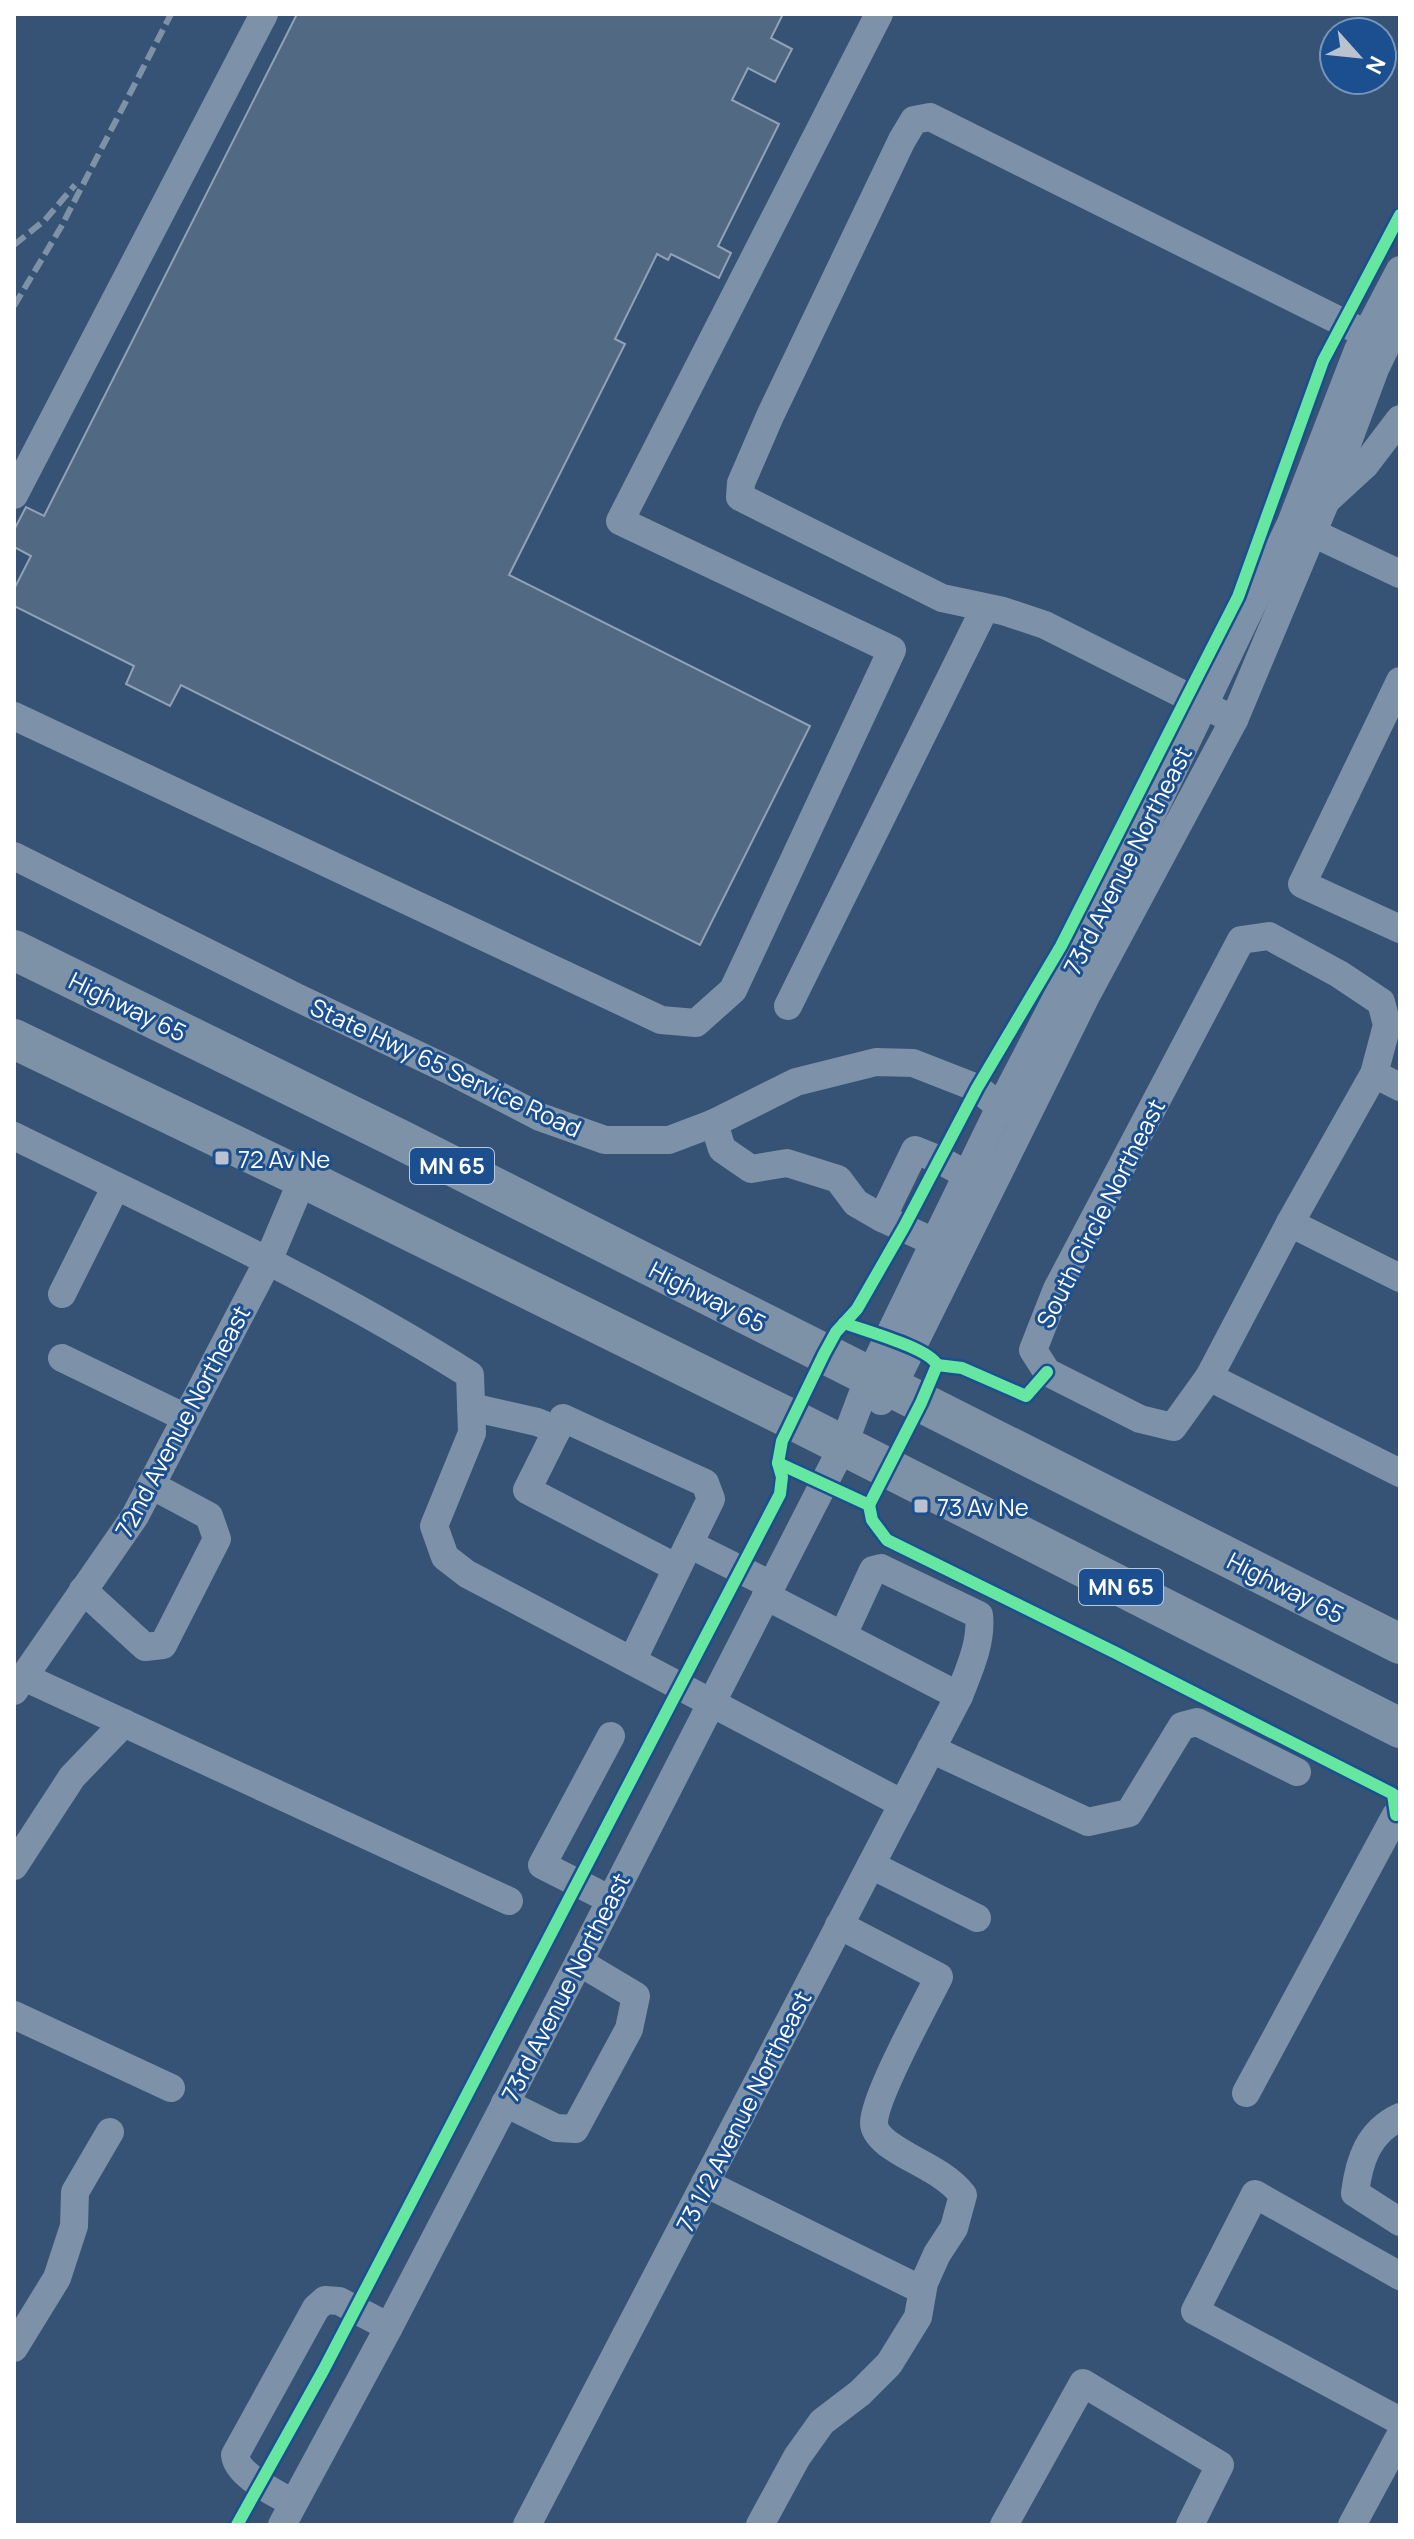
<svg xmlns="http://www.w3.org/2000/svg" width="1414" height="2539" viewBox="0 0 1414 2539" font-family="Manrope,sans-serif">
<style>
.building{fill:#526984;stroke:#92a2b6;stroke-width:2}
.lines{fill:none;stroke-linecap:round;stroke-linejoin:round}
.minor{stroke:#7d92a8;stroke-width:28}
.highway{stroke:#7e92a7;stroke-width:40}
.rail{stroke:#7e92a7;stroke-width:6;stroke-dasharray:14 6;stroke-linecap:butt}
.cycleway-casing{stroke:#1b4f8f;stroke-width:17}
.cycleway{stroke:#66e7a1;stroke-width:12}
.poi-dot{fill:#b9c2ce;stroke:#1b4f8f;stroke-width:3}
.labels{text-anchor:middle;dominant-baseline:central;stroke-width:6;stroke-linejoin:round;paint-order:stroke}
.shield{fill:#1b4f8f;stroke:#bbcadd;stroke-width:2}
.shield-label{font-size:22px;font-weight:bold;fill:#fff}
.street-label{font-size:24px;fill:#fff;stroke:#1b4f8f}
.poi-label{font-size:24px;fill:#fff;stroke:#1b4f8f;text-anchor:start}
</style>
<rect width="100%" height="100%" fill="#365274"/>
<polygon class="building" points="297,14 783,14 771,38 792,49 775,82 748,68 732,100 779,124 718,246 731,253 719,278 671,254 668,260 657,254 615,339 625,344 509,575 810,726 700,945 181,685 170,706 126,684 134,666 14,606 14,589 31,556 14,547 14,530 26,507 44,516"/>
<g class="lines">
<g class="minor">
<polyline points="14,495 264,14"/>
<polyline points="1328,499 1365,465 1400,419"/>
<polyline points="1296,525 1400,574"/>
<polyline points="1400,681 1302,884 1400,929"/>
<polyline points="14,716 661,1020 696,1023 733,990 892,650 620,521 879,14"/>
<polyline points="1234,720 1045,625 1003,611 942,598 740,497 741,483 770,416 902,140 914,120 930,117 1386,344"/>
<polyline points="14,856 294,996 451,1071 540,1117 605,1140 669,1140 714,1123 796,1082 876,1062 913,1063 977,1088 1000,1107 1016,1114"/>
<polygon points="1269,936 1339,974 1381,1002 1387,1025 1374,1074 1290,1223 1209,1377 1173,1427 1140,1419 1047,1372 1033,1350 1057,1289 1241,940"/>
<polyline points="788,1006 985,608"/>
<polyline points="1374,1074 1400,1087"/>
<polyline points="714,1123 722,1149 751,1169 787,1163 838,1179 856,1203 882,1218"/>
<path d="M14 1136C168 1212 325 1283 470 1375L472 1433 434 1526 445 1557 467 1574 903 1804"/>
<polyline points="1290,1223 1400,1278"/>
<polyline points="934,1242 882,1218 915,1150 940,1160 967,1175"/>
<polyline points="62,1294 116,1186"/>
<polyline points="62,1358 186,1418"/>
<polyline points="1209,1377 1400,1473"/>
<polyline points="881,1401 892,1388 1085,998 1234,720 1325,503 1375,369 1400,317"/>
<polyline points="471,1407 537,1422 557,1430 563,1418 705,1483 711,1499 689,1544"/>
<polyline points="557,1430 527,1490 677,1568"/>
<polyline points="83,1590 145,1647 163,1645 217,1539 209,1516 151,1485"/>
<polyline points="766,1596 959,1696"/>
<polyline points="632,1661 689,1544 771,1585"/>
<polyline points="24,1677 509,1901"/>
<polyline points="14,1691 135,1516 268,1261 303,1178"/>
<polyline points="611,1736 542,1865 611,1900"/>
<polyline points="931,1749 1088,1822 1129,1813 1182,1726 1197,1722 1297,1772"/>
<polyline points="871,1865 977,1918"/>
<polyline points="14,1866 72,1777 124,1723"/>
<polyline points="14,2015 171,2088"/>
<polyline points="1246,2093 1396,1815 1400,1817"/>
<polyline points="505,2103 556,2128 575,2129 629,2029 636,1996 579,1962"/>
<path d="M1400 2117C1368 2132 1359 2161 1355 2193L1400 2222"/>
<polyline points="705,2183 922,2290"/>
<polyline points="1400,2276 1255,2194 1195,2311 1400,2421"/>
<polyline points="14,2348 57,2278 74,2226 75,2192 110,2132"/>
<path d="M293 2503C276 2493 237 2476 235 2455L316 2308 325 2300 339 2301 389 2327"/>
<polyline points="282,2525 389,2327 579,1962 843,1446 869,1377 1000,1107 1148,822 1291,523 1358,350 1400,270"/>
<path d="M527 2525 959 1696C969 1670 982 1643 979 1615L881 1568 873 1570 843 1635"/>
<path d="M760 2525 797 2457 822 2422 860 2393 889 2364 918 2317 924 2283 937 2254 954 2228 963 2195C943 2170 912 2162 887 2143 881 2138 874 2131 874 2123 874 2097 925 2005 939 1977L839 1925"/>
<polyline points="1004,2525 1083,2383 1220,2465 1190,2525"/>
<polyline points="1352,2525 1400,2436"/>
</g>
<g class="highway">
<polyline points="14,950 399,1139 1400,1644"/>
<polyline points="14,1039 313,1183 793,1420 1400,1728"/>
</g>
<g class="rail">
<polyline points="14,245 45,220 75,185"/>
<polyline points="14,306 61,227 171,14"/>
</g>
<defs>
<g id="cycleway">
<polyline points="937,1365 962,1368 1026,1396 1047,1372"/>
<path d="M778 1463 869 1505 921 1403 937 1365C929 1348 865 1331 844 1323"/>
<polyline points="869,1505 872,1520 887,1540 1116,1653 1393,1794 1396,1815"/>
<polyline points="237,2525 324,2369 780,1494 782,1477 778,1463 782,1441 824,1354 836,1332 857,1309 904,1227 977,1088 1061,946 1187,697 1238,597 1323,361 1400,215"/>
</g>
</defs>
<use href="#cycleway" class="cycleway-casing"/>
<use href="#cycleway" class="cycleway"/>
</g>
<g class="poi-dot">
<rect x="214" y="1150" width="16" height="16" rx="4"/>
<rect x="913" y="1498" width="16" height="16" rx="4"/>
</g>
<g class="labels">
<g class="shield">
<rect x="410" y="1148" width="84" height="36" rx="6"/>
<rect x="1079" y="1569" width="84" height="36" rx="6"/>
</g>
<g class="shield-label">
<text x="452" y="1166">MN 65</text>
<text x="1121" y="1587">MN 65</text>
</g>
<g class="street-label">
<text transform="translate(1127 860) rotate(-63)">73rd Avenue Northeast</text>
<text transform="translate(128 1006) rotate(26)">Highway 65</text>
<text transform="translate(446 1067) rotate(25)">State Hwy 65 Service Road</text>
<text transform="translate(1100 1213) rotate(-63)">South Circle Northeast</text>
<text transform="translate(708 1296) rotate(27)">Highway 65</text>
<text transform="translate(182 1421) rotate(-62)">72nd Avenue Northeast</text>
<text transform="translate(1286 1587) rotate(27)">Highway 65</text>
<text transform="translate(565 1987) rotate(-63)">73rd Avenue Northeast</text>
<text transform="translate(743 2111) rotate(-63)">73 1/2 Avenue Northeast</text>
</g>
<g class="poi-label">
<text x="238" y="1158">72 Av Ne</text>
<text x="937" y="1506">73 Av Ne</text>
</g>
</g>
<rect width="1414" height="2539" fill="none" stroke="#ffffff" stroke-width="32"/>
<g transform="translate(1358 56) rotate(117)"><circle r="38" fill="#1b4f8f" stroke="#7695bc" stroke-width="2"/>
<path d="M0-6L14 30L0 20L-14 30Z" fill="#b9c2ce"/>
<text y="-12" font-size="22" font-weight="bold" text-anchor="middle" fill="#ffffff">N</text>
</g>
</svg>
